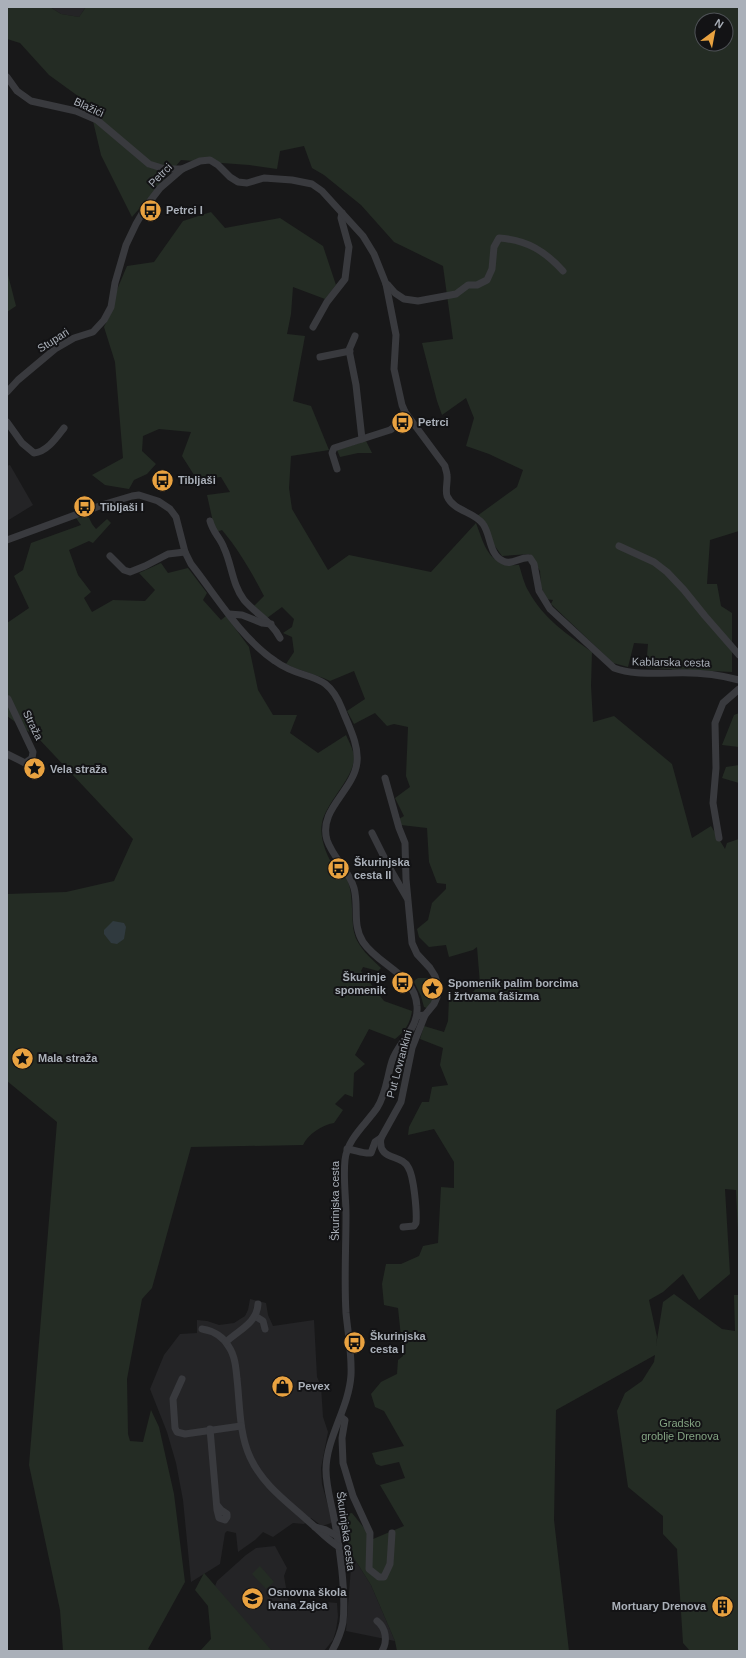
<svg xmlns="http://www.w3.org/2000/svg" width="746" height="1658" viewBox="0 0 746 1658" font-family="Helvetica,sans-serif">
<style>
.built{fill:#242426}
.green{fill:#242c24;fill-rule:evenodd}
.water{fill:#303a3f}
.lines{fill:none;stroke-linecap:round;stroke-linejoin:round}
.minor{stroke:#393a3e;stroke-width:7}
.labels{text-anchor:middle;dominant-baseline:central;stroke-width:4;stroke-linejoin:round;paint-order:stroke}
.street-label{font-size:11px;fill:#aab0b9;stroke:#131315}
.poi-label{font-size:11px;font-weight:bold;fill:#aab0b9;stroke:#131315;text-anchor:start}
.park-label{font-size:11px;fill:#83a382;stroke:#131315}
</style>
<rect width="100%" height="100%" fill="#181819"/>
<g class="built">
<polygon points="50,7 86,7 79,17 61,14"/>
<polygon points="10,465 33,505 7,521 7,466"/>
<polygon points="250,1299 266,1303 268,1315 273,1326 314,1320 317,1377 321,1386 323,1417 328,1432 321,1468 322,1484 332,1521 331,1523 322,1526 311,1518 304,1524 293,1523 273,1537 263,1532 255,1540 238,1552 236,1533 227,1531 225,1533 220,1564 191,1582 183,1500 176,1463 167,1432 150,1389 164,1355 180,1334 197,1333 197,1320 207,1321 219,1325 234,1323 245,1316 248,1310"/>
<polygon points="275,1546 287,1568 284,1576 288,1600 297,1603 313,1601 337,1603 338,1617 336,1630 333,1640 324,1651 260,1651 214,1589 217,1581 246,1555 256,1548"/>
<polygon points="352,1555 371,1585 395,1641 346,1631"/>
</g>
<g class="green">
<path d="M7 7H50L61 14 79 17 86 7H739V531L710 540 707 584H717L721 606 732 613V672L646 668 648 644 634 643 628 667 613 663 551 604 553 600 546 599 541 586 540 571 530 554 502 556 492 542 477 516 517 487 523 470 489 454 466 446 474 418 466 398 442 415 437 401 422 343 453 339 443 266 394 242 361 205 324 175 312 168 304 146 280 151 277 169 249 165 181 160 132 217 101 155 89 104 49 75 20 43 7 39ZM702 20H726V44H702Z"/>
<path d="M211 212 225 228 280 218 323 246 336 285 325 299 293 287 291 314 287 334 305 336 293 401 311 406 329 450 291 456 289 488 292 509 328 570 349 555 431 572 476 523C485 547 489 567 519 565 522 574 524 584 529 592 543 618 568 635 592 652L591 686 593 722 614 716 672 764 692 838 711 826 725 849 727 843 739 839V1253L736 1190 725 1189 730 1274 699 1300 683 1274 663 1292 649 1300 657 1337 656 1346 663 1302 674 1294 722 1329 735 1331 734 1295H739V1651H690L683 1643 677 1549 663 1534V1516L628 1487 617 1411 625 1393 642 1381 654 1362 655 1355 556 1410 554 1520 569 1651H397L395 1641 371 1585 352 1555 339 1515 352 1513 373 1539 404 1526 380 1485 405 1478 399 1462 381 1466 376 1464 372 1453 404 1446 384 1411 375 1407 371 1394 381 1382 397 1374 398 1360 403 1356 398 1308 384 1305 382 1284 386 1264H401L419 1256 423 1246 438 1243 441 1187 454 1188V1162L434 1129 408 1135 409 1127 422 1102H429L432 1087 448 1085 440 1065 443 1048 420 1039 424 1026 444 1032 448 1021 449 999 466 1000 480 984 477 947 473 950 449 957 446 945 429 947 419 937 417 929 428 920 432 903 446 889V884L437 883 429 862 427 828 401 825 399 819 404 816 395 798 410 787 406 776 408 727 394 724 387 726 375 713 354 724 347 711 365 699 354 671 330 681C316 674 300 671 286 664L294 652 292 637 283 633 292 627 294 619 282 607 267 618 254 606 264 596C252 573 239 550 222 530L216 532 215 531 207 495 230 492 221 477 204 479 196 478 182 456 191 432 159 429 143 436 142 451 156 464 147 474 134 480 129 489 105 485 92 475 123 458 115 362 104 327 114 307 116 292 127 266 154 262 183 221Z"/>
<polygon points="7,271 16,306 7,312"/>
<polygon points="366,441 372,453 358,453 340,457 337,450"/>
<path d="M88 516 92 524 96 529 107 519 111 523 93 543 89 541 69 550 78 575 91 592 84 598 92 612 113 600 145 601 155 590 139 573 161 563 168 573 188 568 207 593 203 600 221 620 226 616 249 647 258 690 273 715H297L290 733 318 753 346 735C349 742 354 750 354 758 354 778 326 802 322 823 319 837 327 858 335 868 338 871 343 872 345 876 354 887 351 918 354 932 357 947 371 958 381 968L378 971 363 967 361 971 384 1001 412 1011C410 1024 405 1031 395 1039L369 1029 355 1055 365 1064 354 1073 353 1097 345 1094 335 1104 343 1110 334 1123C322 1125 308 1134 303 1145L191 1147 152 1288 142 1299 127 1379 128 1434 130 1441 143 1442 151 1410 159 1427 174 1494 185 1582 148 1649 153 1651H63L60 1610 29 1465 57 1122 7 1081V894L66 892 114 881 133 839 39 739 7 716V623L29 608 14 576 23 570 31 543 81 525 76 518Z"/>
<polygon points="739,713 739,747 722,745 734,715"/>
<polygon points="739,765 739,783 722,778 726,767"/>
<polygon points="418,978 428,978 433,980 436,993 429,1009 424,1007 421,996 414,982 415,980"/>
<polygon points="260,1566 274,1582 266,1589 252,1574"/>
<polygon points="204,1573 272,1651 200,1651 211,1639 208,1606 195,1590"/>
</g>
<polygon class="water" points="113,921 124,923 126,927 124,939 117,944 111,943 104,934 104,930"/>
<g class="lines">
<g class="minor">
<polyline points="7,77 17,91 31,101 76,111 97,120 149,164 165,169 182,169"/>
<path d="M386 284 388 285 395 293 404 299 418 301 456 294 468 285H477L487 280 492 269 494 247 499 238C527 240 545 251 563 271"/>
<polyline points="313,327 327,302 345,279 349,247 341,218 342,213"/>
<polyline points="355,336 349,350 356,385 362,439"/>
<polyline points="320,357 350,351"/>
<path d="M7 392 18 380 55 349 74 338 93 332 104 320 111 307 115 283 126 245 136 224 147 205 160 188 182 169 200 161 210 160 218 165 230 177 238 182 247 183 264 178 292 180 312 184 322 191 363 236 374 254 386 284 396 335 394 369 402 405 405 412 445 466C445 468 447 472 447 475 448 481 445 490 447 496 454 512 474 511 483 524 491 535 489 555 503 561 512 566 521 556 530 558L534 564 539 591 550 609 614 668C633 675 652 673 672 673 695 672 717 674 739 680"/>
<path d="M7 422 22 443 34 453C47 452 57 437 64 428"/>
<path d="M337 469 332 453 334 448 390 430C398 426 398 416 405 412"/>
<path d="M210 521C213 533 220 537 224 548 232 565 232 584 244 600 256 614 272 622 280 638"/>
<path d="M7 540 105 504 132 496 139 495 158 501 170 509 176 517 185 552 191 564C217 597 240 637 275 661 305 683 326 668 342 709 348 725 359 744 357 762 354 791 318 809 327 840 333 858 349 870 354 888 359 906 352 925 363 942 379 966 415 974 417 1006 419 1029 398 1042 392 1061 387 1077 386 1094 377 1108 366 1124 347 1139 345 1160 343 1178 346 1197 346 1215 346 1248 344 1281 346 1313 348 1334 352 1354 351 1375 349 1408 326 1438 326 1470 326 1486 331 1502 334 1518 340 1548 346 1593 343 1622 341 1633 337 1642 332 1651"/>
<polyline points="619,546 654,562 667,572 684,590 705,616 739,655"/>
<polyline points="110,556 124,570 130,572 145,566 168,554 185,552"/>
<polyline points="229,614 242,615 262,623 271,624"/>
<polyline points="7,754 25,763 32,758 33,752 8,699"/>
<polyline points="385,778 399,828 405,843 406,879 412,943 417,954 430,968 435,976 438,986 437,997 434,1004 425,1015 417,1016"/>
<polyline points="372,833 389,867 407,898"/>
<polyline points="719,838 713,803 716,768 715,723 723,703 739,689"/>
<path d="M347 1149C356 1150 363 1154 371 1153L375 1142 381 1138"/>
<path d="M403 1227 414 1226 416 1223C417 1212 414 1176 408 1167 402 1154 377 1161 381 1138L401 1102 412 1048 425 1015"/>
<polyline points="255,1316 263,1321 265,1329"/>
<path d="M202 1329C214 1331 223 1336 229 1347 235 1356 236 1368 237 1379 240 1405 239 1433 250 1457 262 1484 286 1501 307 1520 318 1529 326 1539 339 1547"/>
<path d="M226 1342C239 1330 257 1323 258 1304"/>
<polyline points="182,1379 173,1399 175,1428 177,1432 185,1434 241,1426"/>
<polyline points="341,1417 345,1420 342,1438 343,1463 353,1496 370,1533 369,1569 379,1577 384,1577 390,1564 392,1533"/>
<polyline points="210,1429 217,1510 219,1518 225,1520 227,1517 227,1514 221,1510 217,1505"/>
<polyline points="315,1527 326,1530 337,1536"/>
<path d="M377 1621C386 1628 388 1641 382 1651"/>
</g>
</g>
<defs>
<symbol id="bus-disc" viewBox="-11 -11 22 22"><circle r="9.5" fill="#e9a240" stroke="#131315"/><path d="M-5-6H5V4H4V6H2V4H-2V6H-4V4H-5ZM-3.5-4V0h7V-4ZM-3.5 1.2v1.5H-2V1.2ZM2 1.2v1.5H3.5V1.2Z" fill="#111"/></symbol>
<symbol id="sight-disc" viewBox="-11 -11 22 22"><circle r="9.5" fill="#e9a240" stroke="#131315"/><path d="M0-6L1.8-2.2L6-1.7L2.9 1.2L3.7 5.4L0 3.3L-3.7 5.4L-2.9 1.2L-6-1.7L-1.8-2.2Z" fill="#111"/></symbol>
<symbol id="shop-disc" viewBox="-11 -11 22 22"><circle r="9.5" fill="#e9a240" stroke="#131315"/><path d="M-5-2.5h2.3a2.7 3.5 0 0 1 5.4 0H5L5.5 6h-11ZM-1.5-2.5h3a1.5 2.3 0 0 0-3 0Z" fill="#111"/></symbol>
<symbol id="school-disc" viewBox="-11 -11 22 22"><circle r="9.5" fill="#e9a240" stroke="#131315"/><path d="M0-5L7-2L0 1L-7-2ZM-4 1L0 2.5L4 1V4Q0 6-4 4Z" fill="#111"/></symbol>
<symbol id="building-disc" viewBox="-11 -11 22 22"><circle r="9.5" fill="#e9a240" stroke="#131315"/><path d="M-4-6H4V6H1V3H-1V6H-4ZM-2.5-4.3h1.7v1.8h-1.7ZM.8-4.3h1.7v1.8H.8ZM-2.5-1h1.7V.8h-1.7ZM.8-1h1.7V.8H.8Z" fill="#111"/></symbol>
</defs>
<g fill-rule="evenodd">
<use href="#bus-disc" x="138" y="198" width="25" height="25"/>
<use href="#bus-disc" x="390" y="410" width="25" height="25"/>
<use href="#bus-disc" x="150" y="468" width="25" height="25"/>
<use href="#bus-disc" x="72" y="494" width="25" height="25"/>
<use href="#sight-disc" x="22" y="756" width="25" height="25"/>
<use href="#bus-disc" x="326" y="856" width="25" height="25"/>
<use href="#bus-disc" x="390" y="970" width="25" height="25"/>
<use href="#sight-disc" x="420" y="976" width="25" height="25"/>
<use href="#sight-disc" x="10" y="1046" width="25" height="25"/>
<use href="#bus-disc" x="342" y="1330" width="25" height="25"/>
<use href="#shop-disc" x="270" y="1374" width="25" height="25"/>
<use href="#school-disc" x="240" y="1586" width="25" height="25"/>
<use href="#building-disc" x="710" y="1594" width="25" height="25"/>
</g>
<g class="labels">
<g class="street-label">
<text transform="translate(89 107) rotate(25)">Blažići</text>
<text transform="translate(160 175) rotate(-45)">Petrci</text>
<text transform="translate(53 340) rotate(-33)">Stupari</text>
<text transform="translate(671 662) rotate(1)">Kablarska cesta</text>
<text transform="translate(33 725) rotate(64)">Straža</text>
<text transform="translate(399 1064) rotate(-75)">Put Lovrankini</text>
<text transform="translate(335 1201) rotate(-90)">Škurinjska cesta</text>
<text transform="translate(346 1531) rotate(82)">Škurinjska cesta</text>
</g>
<g class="poi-label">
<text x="166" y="210">Petrci I</text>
<text x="418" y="422">Petrci</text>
<text x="178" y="480">Tibljaši</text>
<text x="100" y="507">Tibljaši I</text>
<text x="50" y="769">Vela straža</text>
<text x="354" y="862">Škurinjska<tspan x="354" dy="13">cesta II</tspan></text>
<text x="386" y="977" text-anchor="end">Škurinje<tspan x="386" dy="13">spomenik</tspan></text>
<text x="448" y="983">Spomenik palim borcima<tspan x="448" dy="13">i žrtvama fašizma</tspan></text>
<text x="38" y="1058">Mala straža</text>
<text x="370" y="1336">Škurinjska<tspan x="370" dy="13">cesta I</tspan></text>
<text x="298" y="1386">Pevex</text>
<text x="268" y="1592">Osnovna škola<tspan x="268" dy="13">Ivana Zajca</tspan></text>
<text x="706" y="1606" text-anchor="end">Mortuary Drenova</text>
</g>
<g class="park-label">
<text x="680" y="1423">Gradsko<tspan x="680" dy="13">groblje Drenova</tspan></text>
</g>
</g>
<rect width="746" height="1658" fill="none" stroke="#aab0b9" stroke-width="16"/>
<g transform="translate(714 32) rotate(32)"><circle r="19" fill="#131315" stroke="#4f5257"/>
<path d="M0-3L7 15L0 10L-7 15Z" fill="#e9a240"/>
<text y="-6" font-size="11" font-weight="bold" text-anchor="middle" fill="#aab0b9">N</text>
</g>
</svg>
